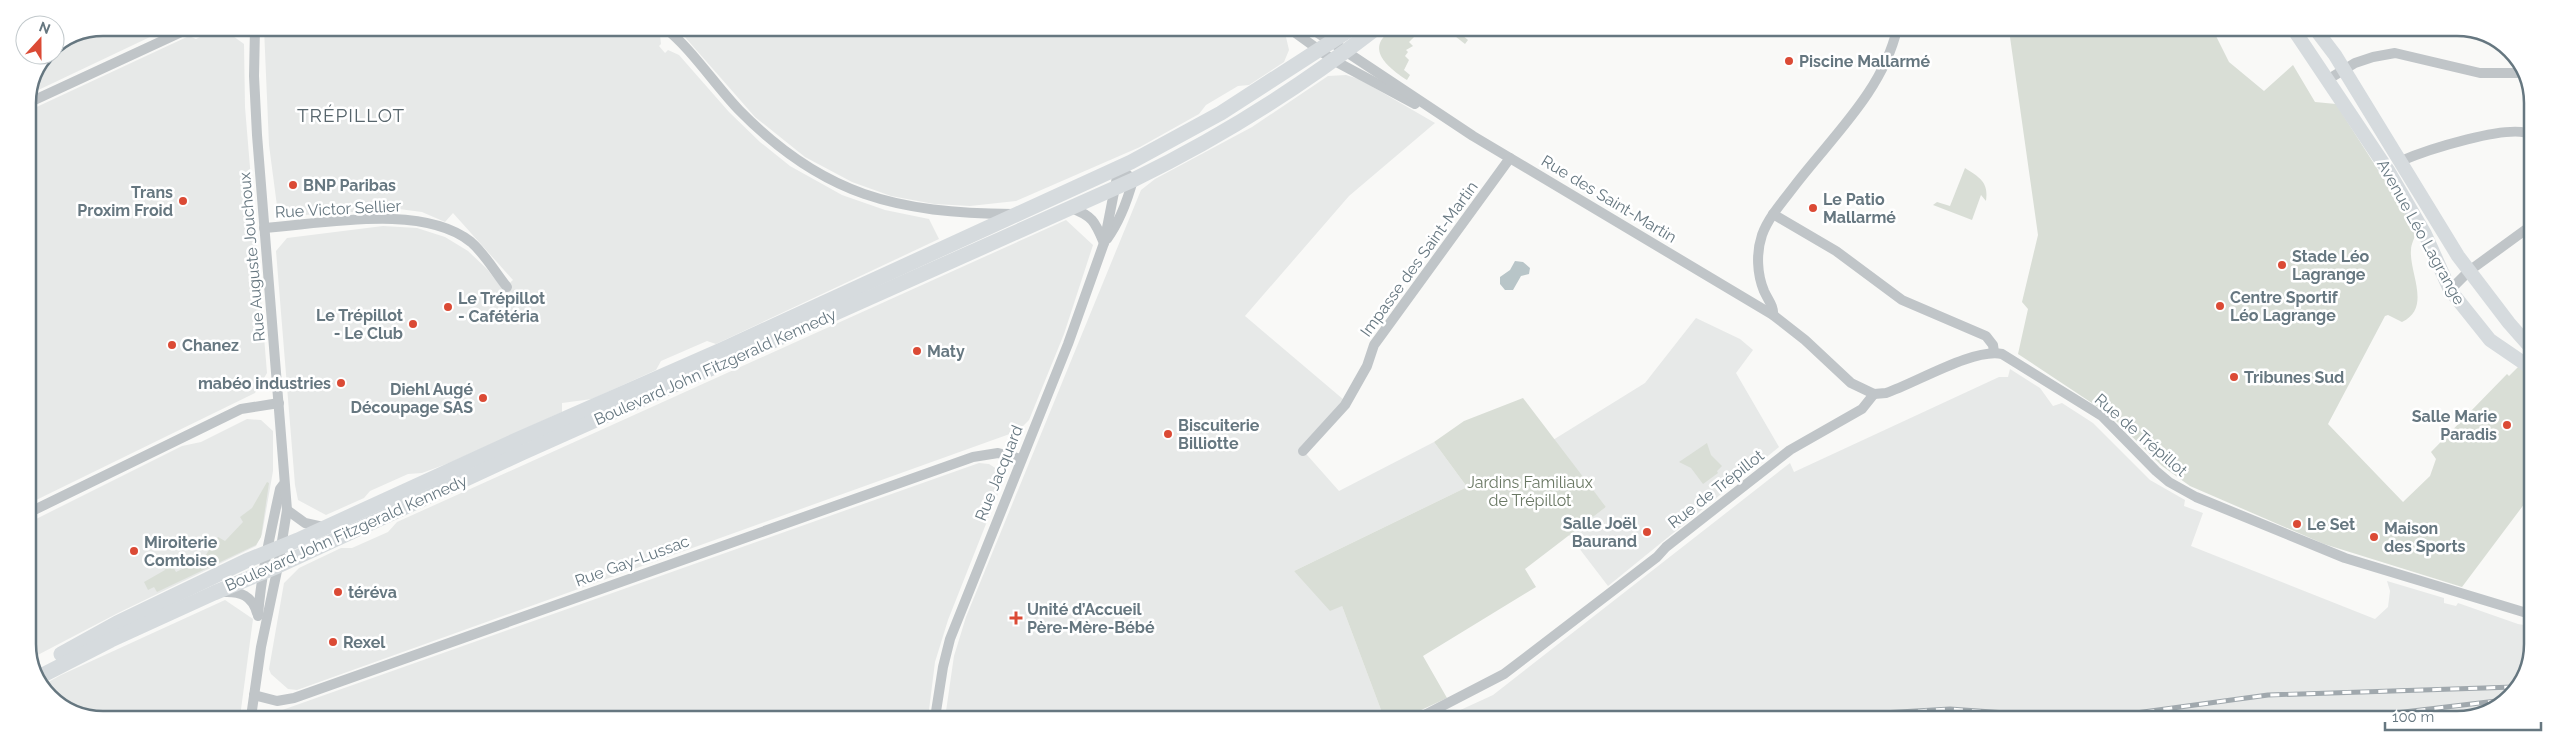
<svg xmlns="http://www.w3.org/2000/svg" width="2560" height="747" viewBox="0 0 2560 747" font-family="Raleway,sans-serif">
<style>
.built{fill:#e7e9e8}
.green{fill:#d9ded6}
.water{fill:#b8c5c8}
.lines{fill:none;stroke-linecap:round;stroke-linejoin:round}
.street{stroke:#c0c5c8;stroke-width:10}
.secondary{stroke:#d6dbde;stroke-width:14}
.primary{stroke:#d6dbde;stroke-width:15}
.rail-casing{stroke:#a0a8ad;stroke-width:5}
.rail{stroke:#fff;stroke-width:3;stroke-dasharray:9;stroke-linecap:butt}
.poi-dot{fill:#db4a35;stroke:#fff;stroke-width:2}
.labels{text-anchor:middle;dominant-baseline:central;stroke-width:5;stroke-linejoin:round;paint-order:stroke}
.poi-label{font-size:16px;font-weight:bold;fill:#667780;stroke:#fff;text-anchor:start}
.street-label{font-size:16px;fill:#667780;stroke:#fff}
.park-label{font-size:16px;fill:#6a7864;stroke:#fff}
.quarter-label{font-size:19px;letter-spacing:1px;fill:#57656c;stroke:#fff}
.rim{fill:none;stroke:#667780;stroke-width:2.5}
</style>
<rect width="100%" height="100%" fill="#f9f9f7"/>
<g class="built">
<polygon points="104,28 169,28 32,93 48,55 55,55 55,48"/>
<polygon points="209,28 222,28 244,44 245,107 267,373 255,393 28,504 28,111 189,36 196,39 206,34"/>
<polygon points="264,28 651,28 660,35 661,44 659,46 665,53 668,50 679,55 729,112 760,142 790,166 842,195 885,210 929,219 939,239 716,344 707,341 661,361 656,370 592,399 562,403 562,412 449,463 422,473 408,474 370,491 364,498 326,515 298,500 295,485 276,251 287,238 383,226 417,228 445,237 468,251 487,269 503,289 513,280 453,213 445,222 422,212 399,209 289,216 277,206 269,145"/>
<polygon points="677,28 1276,29 1286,37 1289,50 1284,62 1249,85 1238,86 1206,105 1199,114 1140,147 1016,201 970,206 934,204 891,196 852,182 805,157 755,117"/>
<polygon points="1346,75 1359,79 1435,123 1349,196 1245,316 1344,400 1300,447 1339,491 1434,442 1467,487 1294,571 1342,606 1384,718 945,718 954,656 966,617 1141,190 1155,179 1252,127 1328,76"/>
<polygon points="1066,220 1093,245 1064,334 1029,420 1018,431 297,690 288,689 271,674 269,669 284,583 299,568 341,548 352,548 388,532 397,522"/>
<polygon points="1696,318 1740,339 1753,350 1736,373 1779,447 1608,586 1569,535 1606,507 1553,440 1645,383"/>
<polygon points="2010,369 2040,388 2053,406 2062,403 2093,423 2150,480 2185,500 2184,506 2203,513 2191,546 2375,619 2388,607 2390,591 2387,581 2444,598 2444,603 2456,606 2458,603 2518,624 2530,626 2530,663 2503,704 2457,719 1443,718 1493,695 1790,463 1794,472 1999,377 2008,377"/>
<polygon points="247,419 261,420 273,431 273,471 262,534 256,546 118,613 32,658 28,649 28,523 182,446 201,442"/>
<polygon points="979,463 989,464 997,469 1002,479 1001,486 948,620 935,662 928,718 269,717 271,714"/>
<polygon points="225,600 253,619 240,717 84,717 46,693 43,685 61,675"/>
</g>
<g class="green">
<path d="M1394 29H1422L1409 42 1413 46 1406 50 1408 52 1405 56 1409 60 1404 70 1410 75 1407 80C1387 67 1363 47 1394 29Z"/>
<polygon points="1446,29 1455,29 1468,40 1465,44"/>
<path d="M2009 30H2213L2229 62 2264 91 2293 65 2315 102 2336 104 2417 231C2415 237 2411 244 2411 250 2409 273 2432 308 2402 322L2388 315 2385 316 2328 424 2403 502 2430 476 2436 459 2431 452 2507 374 2509 376 2519 366 2531 379V495L2462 587 2324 544 2190 486 2162 466 2110 415 2018 354 2028 309 2022 302 2038 235Z"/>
<path d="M1965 168C1979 177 1989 182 1986 201L1981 195 1972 220 1933 205 1937 202 1950 206Z"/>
<polygon points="1523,398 1606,507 1525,569 1536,587 1423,656 1447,698 1404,718 1384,718 1342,606 1330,611 1294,571 1467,487 1434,442 1464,421"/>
<polygon points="1707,443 1711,455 1722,466 1717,471 1718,473 1703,484 1691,468 1679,462"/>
<polygon points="267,482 269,483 261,537 256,545 157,592 154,587 148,590 144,582 165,570 163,565 170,561 176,572 203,559 218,537 225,541 243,522 240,517 252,508"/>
</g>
<polygon class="water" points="1515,261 1523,262 1530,268 1529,274 1521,276 1513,290 1505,290 1500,284 1500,277 1510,270"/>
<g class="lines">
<g class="street">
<path d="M665 28C691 48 715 85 739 110 823 196 897 213 1013 214"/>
<polyline points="1290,29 1333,60 1415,104"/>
<path d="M1312 29 1473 136 1773 315 1805 340 1851 383 1874 394 1886 393C1916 383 1973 348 2002 354L2102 416 2156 471 2169 482 2196 497 2345 558 2530 614"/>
<polyline points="2327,80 2355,63 2373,57 2395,53 2480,73 2522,73"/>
<polyline points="28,103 190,28"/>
<path d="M2401 161C2424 151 2511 122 2532 135"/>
<path d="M1071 208C1093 216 1095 222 1104 243"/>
<polyline points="1773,214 1836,251 1902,300 1986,336 1993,345 1994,352"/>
<path d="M264 228C322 224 423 203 471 242 485 254 495 272 507 287"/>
<path d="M1107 239C1120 221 1127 202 1133 180L1119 167"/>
<polyline points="2450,290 2469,271 2532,225"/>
<path d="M1773 315C1774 306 1768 300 1764 291 1757 274 1756 253 1762 235 1769 216 1784 200 1796 184 1833 136 1883 90 1897 29"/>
<polyline points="1303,451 1345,405 1367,366 1374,345 1510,158"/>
<polyline points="287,510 305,523 323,527"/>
<polyline points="28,513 241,409 279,403"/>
<path d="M223 592C241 591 252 596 257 613"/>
<path d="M258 616C261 574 271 531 280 489L283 485"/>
<polyline points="254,695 277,701 294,698 973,457 998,453 1021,459"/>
<polyline points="251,717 261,647 278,566 287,510 257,135 254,76 255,28"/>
<polyline points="935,718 943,667 950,639 1068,344 1104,243 1119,167"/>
<polyline points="1419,718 1504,674 1657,557 1666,547 1790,450 1862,409 1874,394"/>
</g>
<g class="secondary">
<polyline points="2294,30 2389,172 2425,234 2450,290 2490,340 2531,368"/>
<polyline points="2316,30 2335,55 2458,256 2509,323 2531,348"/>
</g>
<g class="primary">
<polyline points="61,654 117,623 246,561 298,540 523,437 721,350 1131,162 1221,113 1351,29"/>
<path d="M39 677 111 640 214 593 278 566 522 453 1133 180C1219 138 1299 88 1375 29"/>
</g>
<defs>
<g id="rail">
<polyline points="1882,713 1950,709 2060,717 2099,717"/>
<polyline points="1832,719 1851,716"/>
<polyline points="2092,719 2268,695 2514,687"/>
<polyline points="2345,719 2505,700"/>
</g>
</defs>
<use href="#rail" class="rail-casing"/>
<use href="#rail" class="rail"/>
</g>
<g class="poi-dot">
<circle cx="1789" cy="61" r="5"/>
<circle cx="293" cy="185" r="5"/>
<circle cx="183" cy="201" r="5"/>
<circle cx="1813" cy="208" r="5"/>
<circle cx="2282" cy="265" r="5"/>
<circle cx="2220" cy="306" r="5"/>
<circle cx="448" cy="307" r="5"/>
<circle cx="413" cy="324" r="5"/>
<circle cx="172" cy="345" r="5"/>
<circle cx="917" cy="351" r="5"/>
<circle cx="2234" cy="377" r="5"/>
<circle cx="341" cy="383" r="5"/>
<circle cx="483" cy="398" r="5"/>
<circle cx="2507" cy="425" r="5"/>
<circle cx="1168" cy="434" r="5"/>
<circle cx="2297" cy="524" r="5"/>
<circle cx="1647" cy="532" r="5"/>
<circle cx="2374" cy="537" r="5"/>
<circle cx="134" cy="551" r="5"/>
<circle cx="338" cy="592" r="5"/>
<path d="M1013.5 610.5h5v5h5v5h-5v5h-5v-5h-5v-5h5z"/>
<circle cx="333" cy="642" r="5"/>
</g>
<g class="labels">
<g class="poi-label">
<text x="1799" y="61">Piscine Mallarmé</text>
<text x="303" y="185">BNP Paribas</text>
<text x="173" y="192" text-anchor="end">Trans<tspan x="173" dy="18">Proxim Froid</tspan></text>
<text x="1823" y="199">Le Patio<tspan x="1823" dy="18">Mallarmé</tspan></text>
<text x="2292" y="256">Stade Léo<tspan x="2292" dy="18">Lagrange</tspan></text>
<text x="2230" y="297">Centre Sportif<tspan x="2230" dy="18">Léo Lagrange</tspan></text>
<text x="458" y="298">Le Trépillot<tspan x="458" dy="18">- Cafétéria</tspan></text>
<text x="403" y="315" text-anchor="end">Le Trépillot<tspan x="403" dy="18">- Le Club</tspan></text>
<text x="182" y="345">Chanez</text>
<text x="927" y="351">Maty</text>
<text x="2244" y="377">Tribunes Sud</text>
<text x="331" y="383" text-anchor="end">mabéo industries</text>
<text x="473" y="389" text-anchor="end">Diehl Augé<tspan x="473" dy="18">Découpage SAS</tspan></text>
<text x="2497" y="416" text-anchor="end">Salle Marie<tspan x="2497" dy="18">Paradis</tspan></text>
<text x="1178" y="425">Biscuiterie<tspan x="1178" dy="18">Billiotte</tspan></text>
<text x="1637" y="523" text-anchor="end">Salle Joël<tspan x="1637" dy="18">Baurand</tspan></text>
<text x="2307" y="524">Le Set</text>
<text x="2384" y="528">Maison<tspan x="2384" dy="18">des Sports</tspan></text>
<text x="144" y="542">Miroiterie<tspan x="144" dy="18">Comtoise</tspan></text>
<text x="348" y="592">téréva</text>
<text x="1027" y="609">Unité d’Accueil<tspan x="1027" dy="18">Père-Mère-Bébé</tspan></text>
<text x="343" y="642">Rexel</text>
</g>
<g class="street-label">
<text transform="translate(1609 199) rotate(31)">Rue des Saint-Martin</text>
<text transform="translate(338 209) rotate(-3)">Rue Victor Sellier</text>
<text transform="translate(2421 232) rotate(61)">Avenue Léo Lagrange</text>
<text transform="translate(252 257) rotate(-95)">Rue Auguste Jouchoux</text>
<text transform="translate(1419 259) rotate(-54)">Impasse des Saint-Martin</text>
<text transform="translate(715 367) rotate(-24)">Boulevard John Fitzgerald Kennedy</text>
<text transform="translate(2141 435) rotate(41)">Rue de Trépillot</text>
<text transform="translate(999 473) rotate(-68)">Rue Jacquard</text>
<text transform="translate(1716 489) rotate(-38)">Rue de Trépillot</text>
<text transform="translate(346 533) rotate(-24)">Boulevard John Fitzgerald Kennedy</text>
<text transform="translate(632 561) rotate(-20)">Rue Gay-Lussac</text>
</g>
<g class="park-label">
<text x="1530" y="482">Jardins Familiaux<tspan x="1530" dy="18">de Trépillot</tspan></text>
</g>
<g class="quarter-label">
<text x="351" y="115">TRÉPILLOT</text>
</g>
</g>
<path d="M0 0H2560V747H0ZM103 36H2457A67 67 0 0 1 2524 103V644A67 67 0 0 1 2457 711H103A67 67 0 0 1 36 644V103A67 67 0 0 1 103 36Z" fill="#fff" fill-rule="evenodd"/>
<path class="rim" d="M103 36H2457A67 67 0 0 1 2524 103V644A67 67 0 0 1 2457 711H103A67 67 0 0 1 36 644V103A67 67 0 0 1 103 36Z"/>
<g transform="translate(40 40) rotate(21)"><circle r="24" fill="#ffffff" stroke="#c2c9cc"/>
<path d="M0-4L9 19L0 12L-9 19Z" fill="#db4a35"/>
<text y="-8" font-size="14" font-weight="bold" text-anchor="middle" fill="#667780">N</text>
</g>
<path d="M2385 722v8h156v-8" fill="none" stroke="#667780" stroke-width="2.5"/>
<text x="2392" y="722" font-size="15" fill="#667780" stroke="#ffffff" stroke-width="4" paint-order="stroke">100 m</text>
</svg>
